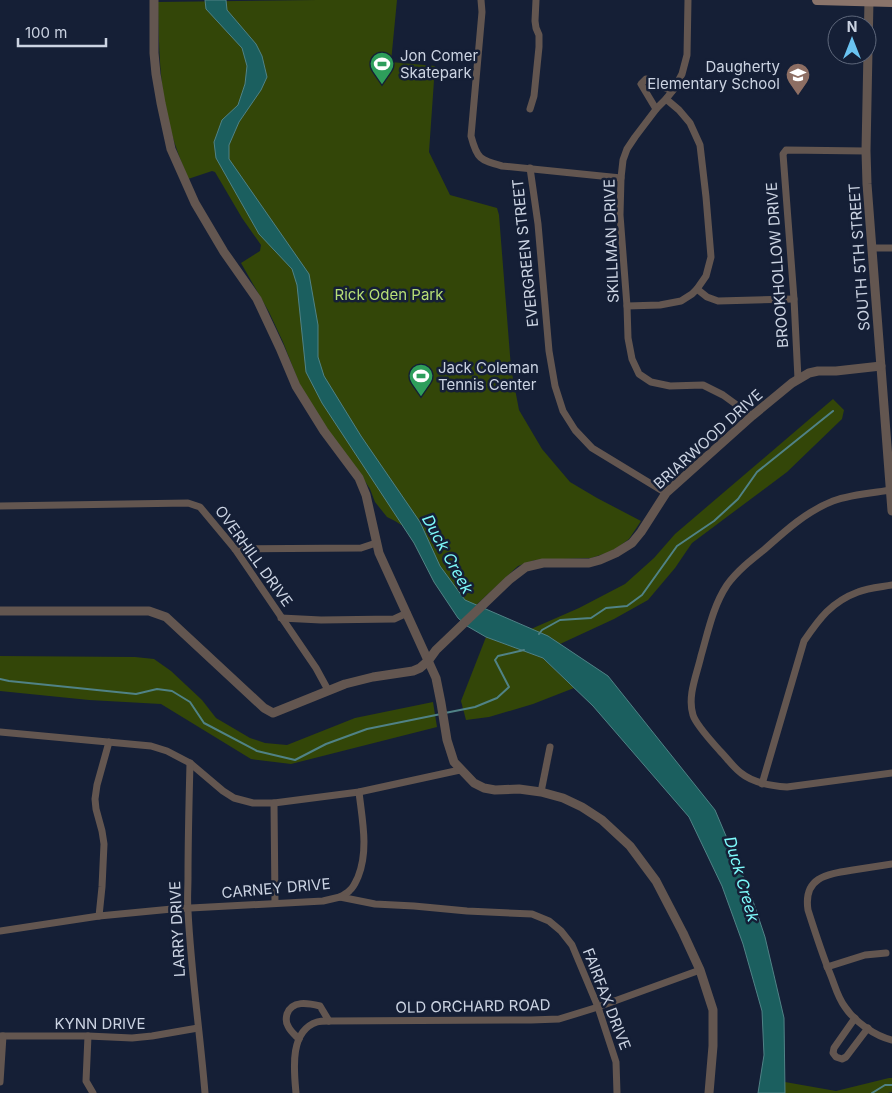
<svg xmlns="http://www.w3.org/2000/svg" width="892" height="1093" viewBox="0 0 892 1093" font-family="Inter,sans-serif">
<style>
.green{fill:#334608}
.water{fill:#1b5f5f;stroke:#508286}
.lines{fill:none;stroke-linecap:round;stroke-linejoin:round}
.stream{stroke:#508286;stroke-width:2}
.minor{stroke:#635650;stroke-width:7}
.tertiary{stroke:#635650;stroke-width:9}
.secondary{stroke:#8a746b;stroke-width:10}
.labels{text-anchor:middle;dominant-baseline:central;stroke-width:5;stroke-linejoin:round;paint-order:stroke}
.poi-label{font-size:15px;fill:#cbd3e2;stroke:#151f36;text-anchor:start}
.street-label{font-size:15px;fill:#cbd3e2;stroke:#151f36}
.park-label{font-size:15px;fill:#b7de76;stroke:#151f36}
.water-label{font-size:16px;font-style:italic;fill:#7efafb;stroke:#151f36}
</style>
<rect width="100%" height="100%" fill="#151f36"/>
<g class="green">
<path d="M318 0H397L391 62 435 66 429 152 450 195 497 208 499 215 511 368 519 410 542 449 570 482 597 498 641 521 629 539 613 551 591 558 535 560 518 566 460 620 434 582 414 543 403 526 395 521 387 517 375 502 370 489 357 469 324 426 301 388 283 342 269 312 241 263 260 251 261 245 242 218 215 172 212 171 188 179C182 163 175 147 171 131 159 89 159 45 158 2Z"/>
<polygon points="833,399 844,410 842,419 787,472 692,543 675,568 648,600 614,619 560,644 548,636 531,629 579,608 625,584 654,558 675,534"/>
<polygon points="486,637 543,658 574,688 533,704 489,717 466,720 461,701"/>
<polygon points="0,656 135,657 154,659 171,671 202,700 216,718 250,738 265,743 287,745 355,718 433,702 437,727 291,764 251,759 161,704 89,700 0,691"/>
<polygon points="889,1078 892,1078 892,1092 888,1093 785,1093 785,1082 836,1091"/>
</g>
<polygon class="water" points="205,0 226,0 227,10 256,44 262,56 267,77 261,90 239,122 229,145 229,159 309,274 318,325 318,357 324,376 361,436 420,522 440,566 465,600 548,636 608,676 715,810 751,895 765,937 784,1018 785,1093 758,1093 764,1055 762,1011 743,944 722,886 689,817 593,706 543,658 486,637 467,626 458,618 434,582 414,543 322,403 306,372 297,285 292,269 259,234 216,158 214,142 222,120 238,105 245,84 247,66 242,48 206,9"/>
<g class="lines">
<g class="stream">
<polyline points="539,634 542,630 560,620 591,618 606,608 627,606 642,595 677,546 714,521 738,499 757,472 833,411"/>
<polyline points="0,679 9,681 136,694 157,689 172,691 190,702 204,723 257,751 295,760 326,744 367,729 441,714"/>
<polyline points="445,713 475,707 497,698 509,687 495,660 498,656 524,650"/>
<polyline points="872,1093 885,1085 892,1085"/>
</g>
<g class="minor">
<path d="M481 0 482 12 471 136C477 159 480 160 502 166L621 178"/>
<polyline points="688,0 687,55 682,74 674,89 666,99 657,108 635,137 627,149 623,160 621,178 620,215 627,306 628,338 632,359 639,374 651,382 670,386 703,385 723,395 752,416"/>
<polyline points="530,109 534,96 539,47 539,35 536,28 535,21 536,0"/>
<polyline points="656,109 641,84 646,79 672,91"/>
<polyline points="530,168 538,224 549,351 555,386 563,411 575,430 592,448 666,493"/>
<polyline points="873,248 892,248"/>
<polyline points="697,289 707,297 718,301 794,299"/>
<polyline points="627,306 660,305 681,301 692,294 697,289 706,276 711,257 706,197 700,145 690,123 679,110 666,99"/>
<polyline points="798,379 794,299 783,154 786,150 866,151"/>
<path d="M892 490C872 493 852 494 833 501 807 511 785 531 765 549 751 560 737 571 727 585 713 606 708 632 701 656 697 674 687 696 693 715 696 725 713 743 720 751 727 758 733 767 741 773 753 783 773 786 787 787L892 773"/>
<polyline points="0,506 188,503 200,507 235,549 316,668 328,690"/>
<polyline points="235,549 361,548 376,543"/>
<polyline points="281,618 321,620 394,619 407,613"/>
<polyline points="0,732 151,746 167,751 190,763 223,791 234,798 253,803 274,803 359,792 460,770"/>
<path d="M190 763C189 801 188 839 188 877 188 889 187 900 188 911 191 972 200 1032 205 1093"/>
<path d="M762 784 804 641C819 619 831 602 858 592 868 588 881 587 892 585"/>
<polyline points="541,792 550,747"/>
<polyline points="274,803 275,903"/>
<path d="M892 864C879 866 866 868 853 870 827 874 803 877 808 910 815 932 822 954 831 976 835 986 838 998 845 1007 855 1022 875 1036 892 1040"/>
<path d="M340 897C343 895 348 893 350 890 354 887 356 881 358 877 369 850 362 819 359 792"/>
<polyline points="99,916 102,887 104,844 102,831 96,809 95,799 97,785 109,742"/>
<polyline points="0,931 99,916 172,909 323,901 340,897 375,904 414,906 467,911 532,914 549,921 561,931 572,945 598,1007 616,1062 617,1093"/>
<polyline points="827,967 865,955 886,953"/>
<polyline points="855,1018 834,1048 833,1053 836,1057 842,1059 846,1057 868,1028"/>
<polyline points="0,1036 88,1036 132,1038 152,1036 198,1028"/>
<polyline points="88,1036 86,1081 93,1093"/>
<path d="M299 1039C295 1035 290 1031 288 1026 286 1023 286 1018 287 1014 292 1000 308 1003 320 1006L329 1021"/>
<polyline points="0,1082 3,1036"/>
<path d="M296 1093C294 1071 289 1031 317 1022 320 1021 325 1021 329 1021L531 1020 559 1019 598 1007 700 970"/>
</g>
<g class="tertiary">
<polyline points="154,0 154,53 156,74 161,103 171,149 195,203 224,252 257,299 280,348 296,386 324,431 359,478 366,495 379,553 436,678 441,703 447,740 454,762 474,783 484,788 495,790 519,789 541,792 563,798 582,807 602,820 630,846 656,881 683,933 700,970 713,1010 713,1046 709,1093"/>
<polyline points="869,0 866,151 867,184 892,511"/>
<polyline points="0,611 149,611 166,617 264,708 273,713 345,684 373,677 413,671 420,668 428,661 436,650 509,580 526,567 543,563 589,563 600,560 616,553 632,543 641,532 666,493 752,416 792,383 809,373 818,371 836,371 881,366"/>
</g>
<polyline class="secondary" points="817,0 892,2"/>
</g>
<defs>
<symbol id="stadium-pin" viewBox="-11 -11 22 30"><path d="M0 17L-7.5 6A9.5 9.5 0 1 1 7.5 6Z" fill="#2e9e5b" stroke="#151f36"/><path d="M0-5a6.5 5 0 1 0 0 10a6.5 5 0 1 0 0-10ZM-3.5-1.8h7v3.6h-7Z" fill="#fff"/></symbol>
<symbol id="school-pin" viewBox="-11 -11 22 30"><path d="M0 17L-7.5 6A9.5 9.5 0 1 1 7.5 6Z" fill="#8d6e63" stroke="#151f36"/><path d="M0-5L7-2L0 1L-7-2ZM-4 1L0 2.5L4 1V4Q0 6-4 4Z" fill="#fff"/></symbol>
</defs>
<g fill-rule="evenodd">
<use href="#stadium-pin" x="368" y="50" width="28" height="38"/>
<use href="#school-pin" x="784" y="61" width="28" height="38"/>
<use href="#stadium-pin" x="407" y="362" width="28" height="38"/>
</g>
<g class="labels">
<g class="poi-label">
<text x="400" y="55">Jon Comer<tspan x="400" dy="17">Skatepark</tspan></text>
<text x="780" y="66" text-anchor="end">Daugherty<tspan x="780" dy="17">Elementary School</tspan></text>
<text x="438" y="367">Jack Coleman<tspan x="438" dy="17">Tennis Center</tspan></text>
</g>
<g class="street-label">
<text transform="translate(611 241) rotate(-92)">SKILLMAN DRIVE</text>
<text transform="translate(525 253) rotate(-96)">EVERGREEN STREET</text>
<text transform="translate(859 257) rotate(-94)">SOUTH 5TH STREET</text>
<text transform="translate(777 265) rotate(-94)">BROOKHOLLOW DRIVE</text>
<text transform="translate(708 439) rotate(-42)">BRIARWOOD DRIVE</text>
<text transform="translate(254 556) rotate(54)">OVERHILL DRIVE</text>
<text transform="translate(276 888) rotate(-5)">CARNEY DRIVE</text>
<text transform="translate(177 929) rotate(-93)">LARRY DRIVE</text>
<text transform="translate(607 999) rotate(69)">FAIRFAX DRIVE</text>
<text transform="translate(473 1006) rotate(-1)">OLD ORCHARD ROAD</text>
<text x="100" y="1023">KYNN DRIVE</text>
</g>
<g class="park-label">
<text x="389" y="294">Rick Oden Park</text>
</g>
<g class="water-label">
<text transform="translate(448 554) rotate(61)">Duck Creek</text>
<text transform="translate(742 879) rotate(74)">Duck Creek</text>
</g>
</g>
<g transform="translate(852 40)"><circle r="24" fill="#151f36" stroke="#5e677b"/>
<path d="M0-4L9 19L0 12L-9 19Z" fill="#6ac3f1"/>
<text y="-8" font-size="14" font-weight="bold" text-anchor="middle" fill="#cbd3e2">N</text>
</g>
<path d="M18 38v8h88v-8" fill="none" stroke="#cbd3e2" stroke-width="2.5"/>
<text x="25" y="38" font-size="15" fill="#cbd3e2" stroke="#151f36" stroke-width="4" paint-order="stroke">100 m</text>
</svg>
